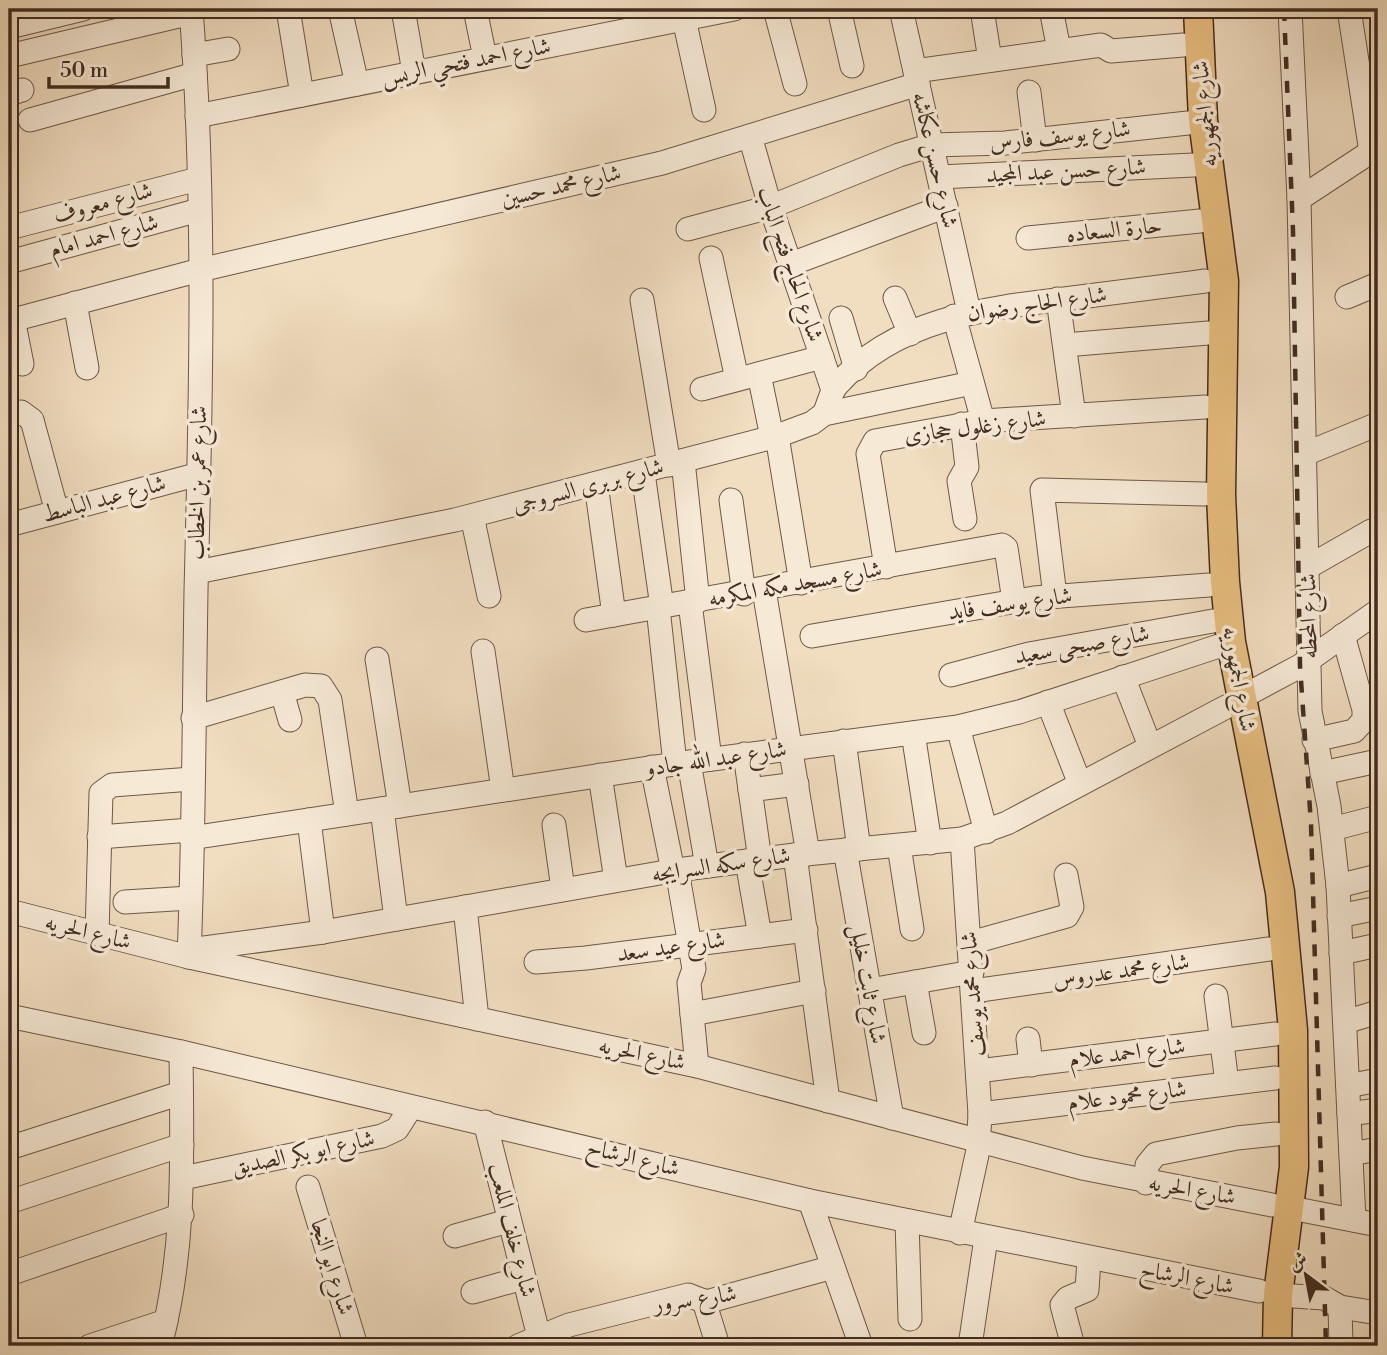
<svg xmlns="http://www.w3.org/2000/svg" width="1387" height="1355" viewBox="0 0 1387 1355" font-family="'Libre Bodoni',Amiri,serif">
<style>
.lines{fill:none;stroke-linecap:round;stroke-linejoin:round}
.minor-casing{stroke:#6d5848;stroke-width:25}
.major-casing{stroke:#412c20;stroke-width:31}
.minor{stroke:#f6e9d6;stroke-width:23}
.major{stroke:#e8be80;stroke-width:28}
.rail{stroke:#412c20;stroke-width:4.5;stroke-dasharray:12 12;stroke-linecap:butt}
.labels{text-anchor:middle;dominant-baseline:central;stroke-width:7;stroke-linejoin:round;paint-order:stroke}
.street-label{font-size:23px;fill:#412c20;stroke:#f6e9d6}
</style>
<rect width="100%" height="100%" fill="#f1ddc0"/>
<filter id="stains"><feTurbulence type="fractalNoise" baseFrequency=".00286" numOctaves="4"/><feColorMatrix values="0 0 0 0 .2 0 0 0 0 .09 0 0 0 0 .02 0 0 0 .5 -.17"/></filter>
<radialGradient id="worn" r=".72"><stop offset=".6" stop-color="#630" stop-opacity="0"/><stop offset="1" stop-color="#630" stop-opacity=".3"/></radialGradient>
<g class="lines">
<defs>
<g id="minor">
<polyline points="288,9 302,95"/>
<polyline points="340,9 357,84"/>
<polyline points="403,9 414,72"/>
<polyline points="475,9 485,58"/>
<polyline points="775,9 795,84"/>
<polyline points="839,9 852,66"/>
<polyline points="901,9 969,312"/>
<polyline points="982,9 990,60"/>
<polyline points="1051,9 1059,50"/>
<polyline points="1290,9 1299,199 1310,711 1329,806 1338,886 1354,1220"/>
<polyline points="1349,9 1371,152"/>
<polyline points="684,19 704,110"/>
<polyline points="9,27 83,9"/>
<polyline points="194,55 228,49"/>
<polyline points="9,56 191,13"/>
<polyline points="915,71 1101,45 1111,51 1183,45"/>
<polyline points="1029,92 1035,140"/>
<polyline points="9,94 22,90"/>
<polyline points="197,116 734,9"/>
<polyline points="30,120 195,74"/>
<polyline points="750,136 768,199 833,390"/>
<polyline points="939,177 1194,165"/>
<polyline points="1299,199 1378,147"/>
<polyline points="9,228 198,179"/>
<polyline points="688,229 770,207 899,155 932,145 1005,143 1188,123"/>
<polyline points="1028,238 1200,221"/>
<polyline points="711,258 737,379"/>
<polyline points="9,262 199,210"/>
<polyline points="791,264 946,206"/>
<polyline points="1347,297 1378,284"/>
<polyline points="895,298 910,334"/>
<polyline points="1058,299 1074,416"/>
<polyline points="642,300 669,465"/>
<polyline points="75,303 87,368"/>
<polyline points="954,316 983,421"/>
<polyline points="841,318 856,369"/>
<polyline points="13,319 22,364"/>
<polyline points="9,321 200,270 662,163 918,84"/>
<polyline points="1065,345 1208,333"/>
<polyline points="759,374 772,437"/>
<polyline points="702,389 822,357"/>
<path d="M824 414C829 404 830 393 837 385 897 317 989 308 1072 298 1117 292 1161 287 1205 281"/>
<polyline points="9,415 21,412 32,420 57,512"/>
<polyline points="962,424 967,467 959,481 965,519"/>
<polyline points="777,436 801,583"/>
<polyline points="1305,454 1378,424"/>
<polyline points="683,461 698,601"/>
<polyline points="643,473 662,607"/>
<polyline points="596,484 614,615"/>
<polyline points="731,500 744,594"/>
<polyline points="472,516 489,596"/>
<polyline points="9,525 199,474"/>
<polyline points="886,567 868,454 875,441 983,421 1205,407"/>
<polyline points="1308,567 1371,531 1378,532"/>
<polyline points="197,572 455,520 777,436 812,423 824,414 972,383"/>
<polyline points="764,590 808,854"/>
<polyline points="1055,596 1042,490 1204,494"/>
<polyline points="690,603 710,759"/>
<polyline points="658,608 675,764"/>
<polyline points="586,620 1002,545 1006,548 1014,601"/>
<polyline points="812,636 1034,598 1209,585"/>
<polyline points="483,651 503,790"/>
<polyline points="377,659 400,806"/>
<polyline points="951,675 1029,654 1213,621"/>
<polyline points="1123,677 1150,746"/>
<polyline points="282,692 290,720"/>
<polyline points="1242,697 1300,666 1378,611"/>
<polyline points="1048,702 1080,784"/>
<polyline points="193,718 305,685 321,686 330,700 347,814"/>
<polyline points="958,727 986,832"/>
<polyline points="913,733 930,843"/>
<polyline points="1314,740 1354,731 1364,720 1364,710 1343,635"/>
<polyline points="844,741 859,849"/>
<polyline points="745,754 760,860"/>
<polyline points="689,762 707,866"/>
<polyline points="652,767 673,871"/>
<polyline points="1322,773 1378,761"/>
<polyline points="600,775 616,880"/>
<polyline points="750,790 797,784"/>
<polyline points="382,809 396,919"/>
<polyline points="309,820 323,932"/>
<polyline points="554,825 563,889"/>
<polyline points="1332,829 1378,817"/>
<polyline points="99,837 191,830"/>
<polyline points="191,838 675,764 958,727 1019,712 1231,642"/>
<polyline points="899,846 912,929"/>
<polyline points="845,850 892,1118"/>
<polyline points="795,855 828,1101"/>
<polyline points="747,861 760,936"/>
<polyline points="677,870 694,969 689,983 697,1066"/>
<polyline points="1338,886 1378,876"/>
<polyline points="125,902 190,898"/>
<polyline points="465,907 477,1019"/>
<polyline points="9,911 189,957 697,1066 1082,1168 1272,1205"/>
<polyline points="1339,916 1378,908"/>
<polyline points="97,934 101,793 112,785 192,779"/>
<polyline points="970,943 1067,916 1072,907 1066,875"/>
<polyline points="189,950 323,932 677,870 795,855 962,839 1007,823 1226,707"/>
<polyline points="1341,953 1378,945"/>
<path d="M189 957C194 835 194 713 196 591 201 398 206 202 191 9"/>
<polyline points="536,962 586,958 806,930"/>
<polyline points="915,982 924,1033"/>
<polyline points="870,990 972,972"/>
<polyline points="973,991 1269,949"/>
<polyline points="1216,996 1227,1083"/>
<polyline points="692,1014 814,991"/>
<polyline points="9,1016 181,1052 810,1201 1259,1291"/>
<polyline points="1345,1022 1378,1012"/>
<polyline points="1028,1039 1031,1065"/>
<polyline points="978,1071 1275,1034"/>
<polyline points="1348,1086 1378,1080"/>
<polyline points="980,1114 1275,1078"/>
<polyline points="1349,1114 1378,1110"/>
<polyline points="485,1122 539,1337"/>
<polyline points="9,1148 181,1093"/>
<polyline points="1351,1154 1378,1149"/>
<polyline points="183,1178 382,1136 397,1129 411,1107"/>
<polyline points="1146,1183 1147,1165 1156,1154 1237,1138 1276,1134"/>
<polyline points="308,1187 356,1346"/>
<polyline points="810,1201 861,1346"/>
<polyline points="9,1202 182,1145"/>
<polyline points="1291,1208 1378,1225"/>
<polyline points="907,1221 910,1319"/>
<polyline points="960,1233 978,1150 980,1114 962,839"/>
<polyline points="455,1236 508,1221"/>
<polyline points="9,1274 182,1215"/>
<polyline points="473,1292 523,1278"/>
<polyline points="1278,1295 1324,1298 1340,1307 1378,1313"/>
<polyline points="704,1301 718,1346"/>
<polyline points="1340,1307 1341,1346"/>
<polyline points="90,1346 166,1321"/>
<path d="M160 1346C186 1248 182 1152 181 1052"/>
<polyline points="518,1346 569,1325 688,1295 706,1302 833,1267"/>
<polyline points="970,1346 986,1238"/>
<polyline points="1073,1346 1062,1305 1068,1298 1087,1290 1089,1259"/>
</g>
<polyline id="major" points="1198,9 1203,120 1224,281 1221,495 1225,582 1231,642 1280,892 1293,1030 1294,1167 1278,1295 1277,1346"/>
</defs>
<use href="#minor" class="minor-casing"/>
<use href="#major" class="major-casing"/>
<use href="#minor" class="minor"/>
<use href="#major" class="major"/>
<polyline class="rail" points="1284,9 1293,231 1300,666 1311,824 1326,1346"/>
</g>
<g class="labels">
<g class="street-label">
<text transform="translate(466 62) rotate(-11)">شارع احمد فتحي الريس</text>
<text transform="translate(1205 114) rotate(-95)">شارع الجمهوريه</text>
<text transform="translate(1060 136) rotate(-6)">شارع يوسف فارس</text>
<text transform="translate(935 160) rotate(77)">شارع حسن عكاشه</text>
<text transform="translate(1066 171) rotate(-3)">شارع حسن عبد المجيد</text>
<text transform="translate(561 186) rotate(-13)">شارع محمد حسين</text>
<text transform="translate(103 203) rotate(-15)">شارع معروف</text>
<text transform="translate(1114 230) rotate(-6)">حارة السعاده</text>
<text transform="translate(104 236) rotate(-15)">شارع احمد امام</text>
<text transform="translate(790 264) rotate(71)">شارع الحاج فتح الباب</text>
<text transform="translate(1037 304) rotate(-8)">شارع الحاج رضوان</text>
<text transform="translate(975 427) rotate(-7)">شارع زغلول حجازى</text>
<text transform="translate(198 483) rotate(-89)">شارع عمر بن الخطاب</text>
<text transform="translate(588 486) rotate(-15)">شارع بربرى السروجى</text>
<text transform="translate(104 499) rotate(-15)">شارع عبد الباسط</text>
<text transform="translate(795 584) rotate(-10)">شارع مسجد مكه المكرمه</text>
<text transform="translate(1010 604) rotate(-8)">شارع يوسف فايد</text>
<text transform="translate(1309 616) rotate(-91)">شارع المحطه</text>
<text transform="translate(1082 645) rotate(-10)">شارع صبحى سعيد</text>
<text transform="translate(1239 679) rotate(80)">شارع الجمهوريه</text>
<text transform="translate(716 759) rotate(-8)">شارع عبد الله جادو</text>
<text transform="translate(721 865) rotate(-8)">شارع سكه السرايجه</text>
<text transform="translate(88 932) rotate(14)">شارع الحريه</text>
<text transform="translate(671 947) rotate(-8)">شارع عيد سعد</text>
<text transform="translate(1121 971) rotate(-8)">شارع محمد عدروس</text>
<text transform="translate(868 984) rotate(80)">شارع ثابت خليل</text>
<text transform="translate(973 994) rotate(-94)">شارع محمد يوسف</text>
<text transform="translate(1127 1053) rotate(-7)">شارع احمد علام</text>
<text transform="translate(642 1054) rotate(12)">شارع الحريه</text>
<text transform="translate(1127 1096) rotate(-7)">شارع محمود علام</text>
<text transform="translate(303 1153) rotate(-12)">شارع ابو بكر الصديق</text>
<text transform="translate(633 1158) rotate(14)">شارع الرشاح</text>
<text transform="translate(1192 1190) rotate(10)">شارع الحريه</text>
<text transform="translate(512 1230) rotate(76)">شارع خلف الملعب</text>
<text transform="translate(332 1267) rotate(73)">شارع ابو النجا</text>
<text transform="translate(1187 1278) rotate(11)">شارع الرشاح</text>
<text transform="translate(695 1299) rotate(-8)">شارع سرور</text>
</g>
</g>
<rect width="1387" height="1355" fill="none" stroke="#f1ddc0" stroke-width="35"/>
<rect x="10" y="10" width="1366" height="1334" fill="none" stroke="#412c20" stroke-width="3.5"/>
<rect x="18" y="18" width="1352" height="1320" fill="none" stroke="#412c20" stroke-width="2"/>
<g transform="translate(1306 1275) rotate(328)" stroke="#f6e9d6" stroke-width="5" paint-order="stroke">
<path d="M0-5L12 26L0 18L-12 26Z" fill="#412c20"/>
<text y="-10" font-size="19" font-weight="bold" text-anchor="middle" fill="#412c20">ش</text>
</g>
<path d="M49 77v10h119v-10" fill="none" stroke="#412c20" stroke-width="3.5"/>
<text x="60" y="77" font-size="21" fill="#412c20" stroke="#f6e9d6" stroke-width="5" paint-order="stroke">50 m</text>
<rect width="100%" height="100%" filter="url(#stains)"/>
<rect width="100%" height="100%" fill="url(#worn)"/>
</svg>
